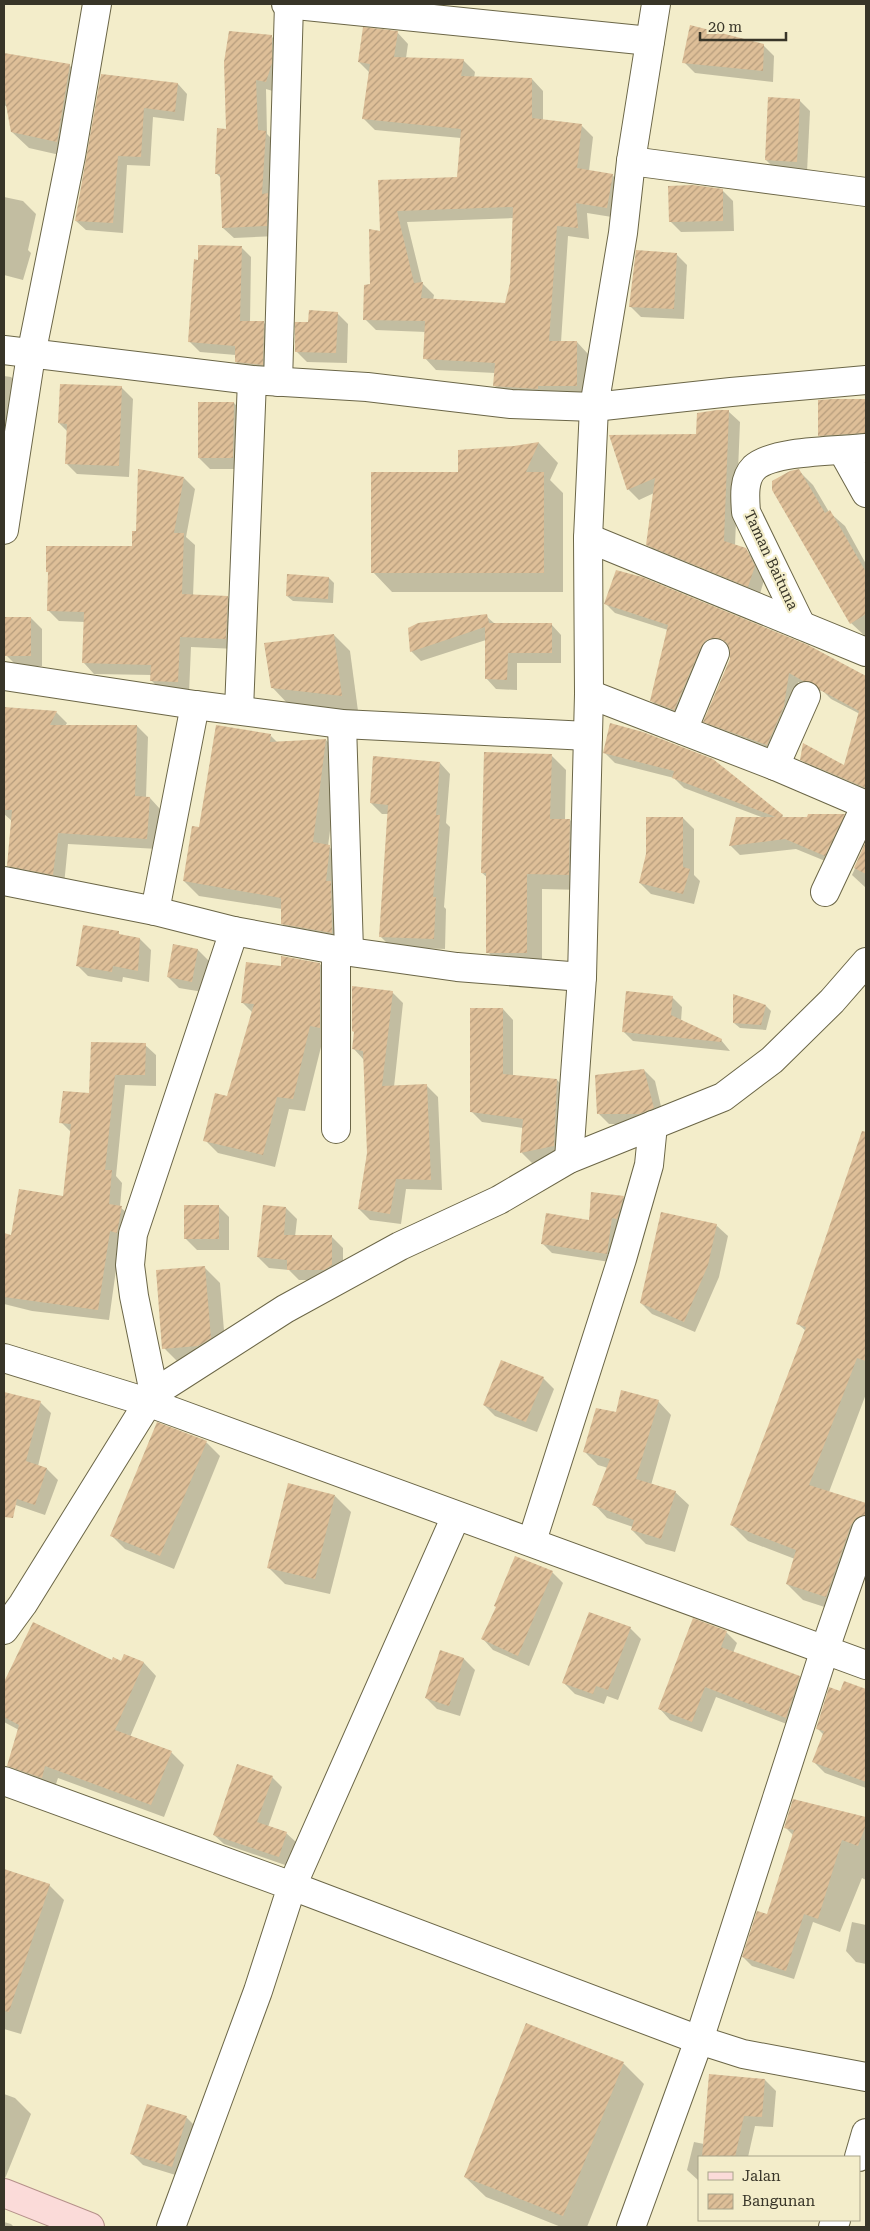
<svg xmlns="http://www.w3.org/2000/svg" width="870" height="2231" viewBox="0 0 870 2231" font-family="'Roboto Serif',serif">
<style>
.shadow{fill:#0003;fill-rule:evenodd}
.building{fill:url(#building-hatch);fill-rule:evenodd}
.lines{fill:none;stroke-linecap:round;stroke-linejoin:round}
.minor-casing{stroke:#6b6647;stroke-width:30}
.major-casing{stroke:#b5918a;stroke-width:30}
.minor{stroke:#fff;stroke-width:28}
.major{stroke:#fbdbd9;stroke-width:28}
.labels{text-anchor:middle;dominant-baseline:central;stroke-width:4.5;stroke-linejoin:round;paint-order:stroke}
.street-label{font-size:15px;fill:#383528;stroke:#f3edca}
</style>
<defs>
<pattern id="building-hatch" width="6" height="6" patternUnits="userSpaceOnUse" patternTransform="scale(1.25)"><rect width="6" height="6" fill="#debf98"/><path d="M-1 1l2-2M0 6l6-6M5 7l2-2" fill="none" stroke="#b59c7c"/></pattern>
</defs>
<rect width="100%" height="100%" fill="#f3edca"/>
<g class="shadow">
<path d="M397 32 408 44 406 58 463 60 475 72 474 78 532 79 543 91V121L582 126 593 137 589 171 612 175 624 186 618 218 587 213 589 239 568 236 561 342H577L588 354 587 397H506L495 386V373L436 370 425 358 426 332 376 330 365 319 382 232 379 181 458 178 461 138 375 130 364 119 370 73 359 62ZM514 218 511 283 506 304 433 300 434 295 422 283 407 222Z"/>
<polygon points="272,37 282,47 276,92 266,89 267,134 275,142 277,236 234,238 223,228 221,178 216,173 227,130"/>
<polygon points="763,45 774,56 773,82 695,73 684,62"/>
<polygon points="4,55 69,65 85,81 73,158 29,148 12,132 8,107 4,105"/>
<polygon points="102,75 178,84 187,94 184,121 153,117 150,166 127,165 123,233 86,230 76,221"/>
<polygon points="799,100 810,111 807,172 777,171 766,160"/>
<polygon points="722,190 733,201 734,231 681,232 670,221"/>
<polygon points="4,197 23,201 36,214 28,250 31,253 23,280 4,275"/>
<polygon points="241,247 251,257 250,322 264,323 274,333 272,374 246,372 236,362 236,355 200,352 190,342"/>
<polygon points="676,254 687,265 684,319 641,317 630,306"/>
<polygon points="337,313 348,324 347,363 307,362 296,351 310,323"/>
<polygon points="4,376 11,377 23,389 4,475"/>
<polygon points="122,388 133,399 129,477 77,474 66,463 68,432 59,423"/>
<polygon points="820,401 866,401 866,445 831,447 819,435"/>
<polygon points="234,403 244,414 244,469 210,469 199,458"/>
<polygon points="729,412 740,422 735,546 746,550 757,561 765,577 759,597 659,556 648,545 654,493 639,500 628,489"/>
<polygon points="539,443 558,463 550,480 563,493 563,592 392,592 373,572 459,474 515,448"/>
<polygon points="799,471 813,485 829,512 845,526 866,564 866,637 851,623"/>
<polygon points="184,478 195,489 186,537 195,545 193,596 227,597 238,608 237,649 191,647 189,693 162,691 151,680 152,675 94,674 84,663 85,622 59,621 48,610 49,574 47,571 133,547 137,533"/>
<polygon points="329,578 334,583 333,603 293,601 287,596"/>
<polygon points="606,604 808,646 866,678 866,718 863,718 866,720 866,793 811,769 801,759 844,766 860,714 831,699 823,691 814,690 798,682 794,717 777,754 715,731 705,721 731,659 731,648 723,647 684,719 661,710 651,700 668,630 615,613"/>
<polygon points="486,616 495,624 551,624 561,635 561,663 517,663 517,690 496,689 486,678 486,640 421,661 411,651"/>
<polygon points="31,618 42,629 42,666 17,666 6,655"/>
<polygon points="334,635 350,651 358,711 288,704 272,687"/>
<polygon points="4,708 56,712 67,723 65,726 137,726 148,737 146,798 150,798 160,809 158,849 68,844 64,885 19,876 8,865 12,821 4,814"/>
<polygon points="611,725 785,818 844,815 854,825 835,865 796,849 740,855 730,845 764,818 684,788 674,778 615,763 605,753"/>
<polygon points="271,736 277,742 326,740 340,755 328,846 344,861 347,947 297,938 282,923 282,909 199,896 184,881 201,829"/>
<polygon points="551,755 566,770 565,820 570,820 585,835 584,890 542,889 542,968 503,968 488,952 488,878 482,873"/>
<polygon points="440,763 450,774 446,823 450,827 444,907 446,909 445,949 391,947 380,936 389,814 382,814 371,803"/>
<polygon points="683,818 694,829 694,875 700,881 694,904 651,894 640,883"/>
<polygon points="866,844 866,888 852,875"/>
<polygon points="118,933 122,936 140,939 151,950 149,982 123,977 122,982 88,976 77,965"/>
<polygon points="198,950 209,961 203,992 179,988 168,977"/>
<polygon points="320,964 333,977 323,1039 305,1111 289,1109 275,1167 218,1153 205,1140 228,1097 253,1013 242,1002 282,967"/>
<polygon points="392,992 403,1003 394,1087 427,1086 438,1097 442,1190 406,1189 401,1224 370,1220 359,1209 368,1153 364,1060 354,1049"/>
<polygon points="734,996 766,1006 771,1011 766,1030 740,1028 734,1023"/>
<polygon points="672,997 682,1007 681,1021 721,1040 730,1051 633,1041 623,1031"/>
<polygon points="503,1009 513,1020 513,1076 557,1080 568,1091 564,1156 532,1163 522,1153 523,1128 482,1122 471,1111"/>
<polygon points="145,1045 156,1055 156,1086 125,1085 116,1176 122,1183 120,1207 133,1218 120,1241 109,1320 32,1311 4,1304 4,1249 7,1236 12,1237 64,1198 72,1133 61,1122"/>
<polygon points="644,1070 655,1081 664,1119 650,1124 609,1124 598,1113"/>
<polygon points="850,1172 866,1178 866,1394 829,1492 866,1504 866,1545 843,1613 803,1600 787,1584 795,1559 748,1541 732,1525 806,1331 798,1324"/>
<polygon points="623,1197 633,1206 616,1263 552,1253 543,1244 590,1221"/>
<polygon points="218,1206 229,1217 229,1250 197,1250 186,1239"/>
<polygon points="264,1206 286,1208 297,1219 295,1237 332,1237 343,1248 343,1276 335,1280 299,1280 289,1270 269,1268 258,1257"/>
<polygon points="717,1226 728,1236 719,1277 695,1332 652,1314 641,1303"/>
<polygon points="204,1267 220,1283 226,1354 180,1364 164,1348"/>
<polygon points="543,1378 554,1389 537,1432 495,1416 484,1405"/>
<polygon points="4,1393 40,1402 51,1413 38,1466 47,1469 58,1480 45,1515 4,1501"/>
<polygon points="658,1401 671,1415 651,1485 675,1492 689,1505 675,1552 646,1544 632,1530 633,1527 607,1518 594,1504 608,1468 598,1465 585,1452"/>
<polygon points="158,1424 207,1443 220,1456 174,1569 125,1549 111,1535"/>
<polygon points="335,1496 351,1512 330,1594 285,1584 269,1568"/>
<polygon points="552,1572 563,1583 529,1666 493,1650 483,1639 497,1608"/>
<polygon points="34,1623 112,1661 122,1663 125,1655 144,1663 156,1676 130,1737 171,1752 184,1765 164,1817 58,1778 54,1790 21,1779 8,1766 19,1730 4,1722 4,1684"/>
<polygon points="630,1628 641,1639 618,1700 607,1696 604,1704 575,1694 564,1683"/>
<polygon points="726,1632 737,1643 733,1653 799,1677 810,1688 797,1728 716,1697 702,1732 670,1720 660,1709"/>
<polygon points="441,1652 464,1659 475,1670 460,1716 437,1709 426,1698"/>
<polygon points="845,1682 866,1690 866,1788 825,1773 814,1762 824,1735 817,1728 841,1693"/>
<polygon points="272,1777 282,1787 268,1827 286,1833 296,1842 288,1866 224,1844 214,1835"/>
<polygon points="794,1801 866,1819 866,1880 862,1878 840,1932 813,1922 794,1979 752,1966 743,1957 767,1916 793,1835 785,1827"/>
<polygon points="4,1870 49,1885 64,1900 21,2034 4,2029"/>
<polygon points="852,1922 866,1925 866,1964 856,1962 846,1951"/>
<polygon points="526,2025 624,2064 644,2084 587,2227 561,2227 486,2197 465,2177"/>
<polygon points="710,2076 765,2080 776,2091 773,2127 755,2126 748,2157 699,2157 699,2181 687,2170 694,2142 704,2144"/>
<polygon points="4,2094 15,2098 31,2114 4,2181"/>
<polygon points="148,2105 187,2118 197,2128 182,2177 143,2165 132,2154"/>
<polygon points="4,2222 11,2224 14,2227 4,2227"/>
</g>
<g class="building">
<polygon points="690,25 764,44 763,71 682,63"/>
<path d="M363 27 398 31 394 57 464 59 461 76 532 78V118L582 124 577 168 613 174 607 208 576 203 578 228 557 226 549 341H577V386H538V389L493 386 495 363 423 359 425 321 363 320 364 285 370 284 369 229 380 231 378 180 457 177 461 129 362 119 370 64 358 62ZM513 207 510 283 505 303 421 298 423 282 414 283 397 211Z"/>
<polygon points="229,31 272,35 272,63 266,82 256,80 258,130 266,131 262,194 268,193 267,226 222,228 220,174 215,174 217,128 226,129 224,62"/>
<polygon points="4,53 70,64 57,142 11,132 4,94"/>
<polygon points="101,74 178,83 175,112 144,108 141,157 118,156 113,223 75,221"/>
<polygon points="768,97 800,99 797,162 765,160"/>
<polygon points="693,185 723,189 723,221 669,222 668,186"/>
<polygon points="198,245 242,246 240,321 264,321 263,365 235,362 235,346 188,342 194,259 198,260"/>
<polygon points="636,250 677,253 674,309 629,307"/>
<polygon points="309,310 338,312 336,353 295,352 295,322 308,322"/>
<polygon points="60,384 122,386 119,466 65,464 67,424 58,423"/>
<polygon points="833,399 866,399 866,433 818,436 818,400"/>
<polygon points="198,402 234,402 233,458 198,458"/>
<polygon points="717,410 729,410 724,541 746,548 755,566 748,587 646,545 655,478 627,490 609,435 696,434 697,413"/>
<polygon points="539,442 526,472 544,472 544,573 371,573 371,472 458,472 458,450 514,446"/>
<polygon points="138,469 184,477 174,533 184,533 182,594 228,596 226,639 180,637 178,682 150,681 151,665 82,663 84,612 47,611 48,572 46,572 46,546 132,546 132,531 136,531"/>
<polygon points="799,469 825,513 830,510 866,572 866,614 850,624 772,490 772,481 790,471"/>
<polygon points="616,570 642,577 808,645 866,676 866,788 800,760 803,743 844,765 859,711 820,690 812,682 803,681 789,673 784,706 767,745 703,722 730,659 730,650 727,643 721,639 712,638 705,641 701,647 674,710 650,701 668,625 604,604"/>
<polygon points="287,574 329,577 328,599 286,596"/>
<polygon points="487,614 489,623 552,623 552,653 508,653 507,680 485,679 485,627 410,652 408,628 418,623"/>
<rect x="5" y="617" width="26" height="39"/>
<polygon points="334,634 342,696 271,688 264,643"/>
<polygon points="4,707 57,711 50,725 137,725 135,796 150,797 147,839 58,833 53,875 7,866 12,810 4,810"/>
<polygon points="610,723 643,732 713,759 783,815 782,817 807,817 808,814 845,814 825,856 785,839 729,846 736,817 776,817 672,778 674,771 603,753"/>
<polygon points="216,725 271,734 270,742 326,739 313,842 330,845 326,881 331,881 332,933 281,924 281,898 183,881 192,826 199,827"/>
<polygon points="484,752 552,754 550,819 570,819 569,875 527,874 527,953 486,953 486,873 481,873"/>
<polygon points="373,756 440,762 436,815 440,815 433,897 436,897 434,939 379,937 388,805 370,803"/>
<polygon points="646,817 683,817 683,867 690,869 683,894 639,883 646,854"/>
<polygon points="866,841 866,874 854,868"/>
<polygon points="83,925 119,931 119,934 140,938 138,971 113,966 112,972 76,966"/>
<polygon points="173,944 198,949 192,982 167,977"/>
<polygon points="281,956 320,963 320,1028 310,1026 293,1099 277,1097 263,1155 203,1141 215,1093 227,1096 254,1004 241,1003 246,962 281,966"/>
<polygon points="352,986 393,991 382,1086 427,1084 431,1180 396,1179 390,1214 358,1209 367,1153 363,1051 352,1049 354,1032 352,1031"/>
<polygon points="626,991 673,996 671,1015 722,1039 721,1042 622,1032"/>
<polygon points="733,994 766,1005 761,1025 733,1023"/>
<polygon points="470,1008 503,1008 503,1074 557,1079 554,1146 520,1153 523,1119 470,1112"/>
<polygon points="91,1042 146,1043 145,1075 115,1075 105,1170 112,1170 109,1204 122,1206 117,1233 110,1231 98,1310 4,1297 4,1233 11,1235 19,1189 63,1196 71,1124 59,1123 63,1091 89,1093"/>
<polygon points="644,1069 654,1108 639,1114 597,1114 595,1075"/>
<polygon points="862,1131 866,1132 866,1361 857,1358 809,1485 866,1503 866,1515 856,1518 851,1525 826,1597 786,1584 796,1550 730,1525 806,1327 796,1324"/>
<polygon points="591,1192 624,1196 617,1219 612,1218 607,1254 541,1244 546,1213 589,1220"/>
<rect x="184" y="1205" width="35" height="34"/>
<polygon points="263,1205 286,1207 284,1235 332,1235 332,1265 324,1270 287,1270 287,1260 257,1257"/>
<polygon points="661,1212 717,1224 708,1265 684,1322 640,1303"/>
<polygon points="205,1266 211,1338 198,1346 162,1349 156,1270"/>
<polygon points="501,1360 544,1377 526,1422 483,1405"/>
<polygon points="621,1390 659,1400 636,1479 676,1491 661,1539 631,1530 634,1520 592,1505 610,1459 583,1452 596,1408 616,1412"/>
<polygon points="4,1392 41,1401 26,1461 47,1468 35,1505 17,1499 13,1518 4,1517"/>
<polygon points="157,1422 207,1441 160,1556 110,1536"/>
<polygon points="288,1483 335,1495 315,1579 267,1568"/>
<polygon points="515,1556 553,1571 518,1656 481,1639 496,1607 494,1606"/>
<polygon points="589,1612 631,1627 608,1690 596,1686 593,1694 562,1683"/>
<polygon points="693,1618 727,1631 721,1647 800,1676 786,1718 705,1687 692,1722 658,1709"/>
<polygon points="33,1622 112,1660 113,1657 121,1661 124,1654 144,1662 115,1730 172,1751 151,1805 45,1766 42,1778 7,1766 19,1725 4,1717 4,1682"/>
<polygon points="440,1650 464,1658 449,1706 425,1698"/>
<polygon points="844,1681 866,1689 866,1782 812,1762 824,1731 816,1729 829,1687 840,1691"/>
<polygon points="237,1764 273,1776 257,1822 287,1832 279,1857 213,1835"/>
<polygon points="793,1799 866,1817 866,1825 858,1846 842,1840 818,1919 804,1914 786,1971 742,1957 757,1911 767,1914 794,1830 784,1828"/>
<polygon points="4,1869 50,1884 9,2012 4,2011"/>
<polygon points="526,2023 624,2062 563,2216 464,2177"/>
<polygon points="709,2074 765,2079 762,2117 744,2116 735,2157 702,2157"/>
<polygon points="147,2104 187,2116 172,2167 130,2154"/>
</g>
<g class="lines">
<defs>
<g id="minor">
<polyline points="286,4 650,41"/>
<polyline points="631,161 866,192"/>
<polyline points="4,350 252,380 367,387 511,404 594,407 731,392 866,380"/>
<polyline points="278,382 289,4"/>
<polyline points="842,450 866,493"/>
<polyline points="4,530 31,355 71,156 97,4"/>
<polyline points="588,538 866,652"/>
<path d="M801 625 746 512C745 498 743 479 754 468 773 450 839 451 866 448"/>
<polyline points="4,676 195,705 342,724 588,736"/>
<polyline points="589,694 775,766 866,805"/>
<polyline points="239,710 252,380"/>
<polyline points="342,724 349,951"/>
<polyline points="683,730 715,653"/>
<polyline points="775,766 806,696"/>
<polyline points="4,881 155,911 234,931 336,950 457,967 582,977"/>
<polyline points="825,892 866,805"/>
<polyline points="155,911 195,705"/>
<polyline points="336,950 336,1129"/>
<polyline points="569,1159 582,977 589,694 588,538 594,407 623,233 631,161 656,4"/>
<polyline points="4,1358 147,1402 866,1665"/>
<polyline points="154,1393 134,1296 130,1265 133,1234 234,931"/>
<polyline points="456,1516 292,1886 699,2040 743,2054 866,2077"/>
<polyline points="532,1541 622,1259 649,1165 653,1125"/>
<polyline points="4,1630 23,1604 154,1393 285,1309 400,1246 499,1200 569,1159 723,1097 772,1060 832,1001 866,962"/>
<polyline points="4,1781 292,1886 258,1991 171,2227"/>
<polyline points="859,2157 866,2133"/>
<polyline points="631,2227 699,2040 825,1649 866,1530"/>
<polyline points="833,2227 836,2220"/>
</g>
<polyline id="major" points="4,2193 90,2227"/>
</defs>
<use href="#minor" class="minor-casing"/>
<use href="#major" class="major-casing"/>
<use href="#minor" class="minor"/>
<use href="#major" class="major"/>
</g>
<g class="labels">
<g class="street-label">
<text transform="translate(771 560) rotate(65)">Taman Baituna</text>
</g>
</g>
<rect width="870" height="2231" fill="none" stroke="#383528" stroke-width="10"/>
<rect x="698" y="2156" width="162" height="65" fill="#f3edca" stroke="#a8a389"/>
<rect x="708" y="2172" width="25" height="8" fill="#fbdbd9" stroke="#a8a389"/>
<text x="742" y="2181" font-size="15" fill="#383528">Jalan</text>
<rect x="708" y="2194" width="25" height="15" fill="url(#building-hatch)" stroke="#a8a389"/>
<text x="742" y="2206" font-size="15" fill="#383528">Bangunan</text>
<path d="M700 32v8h86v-8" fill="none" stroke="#383528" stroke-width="2.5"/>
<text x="708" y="32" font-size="15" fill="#383528" stroke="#f3edca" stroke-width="4" paint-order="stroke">20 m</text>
</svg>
